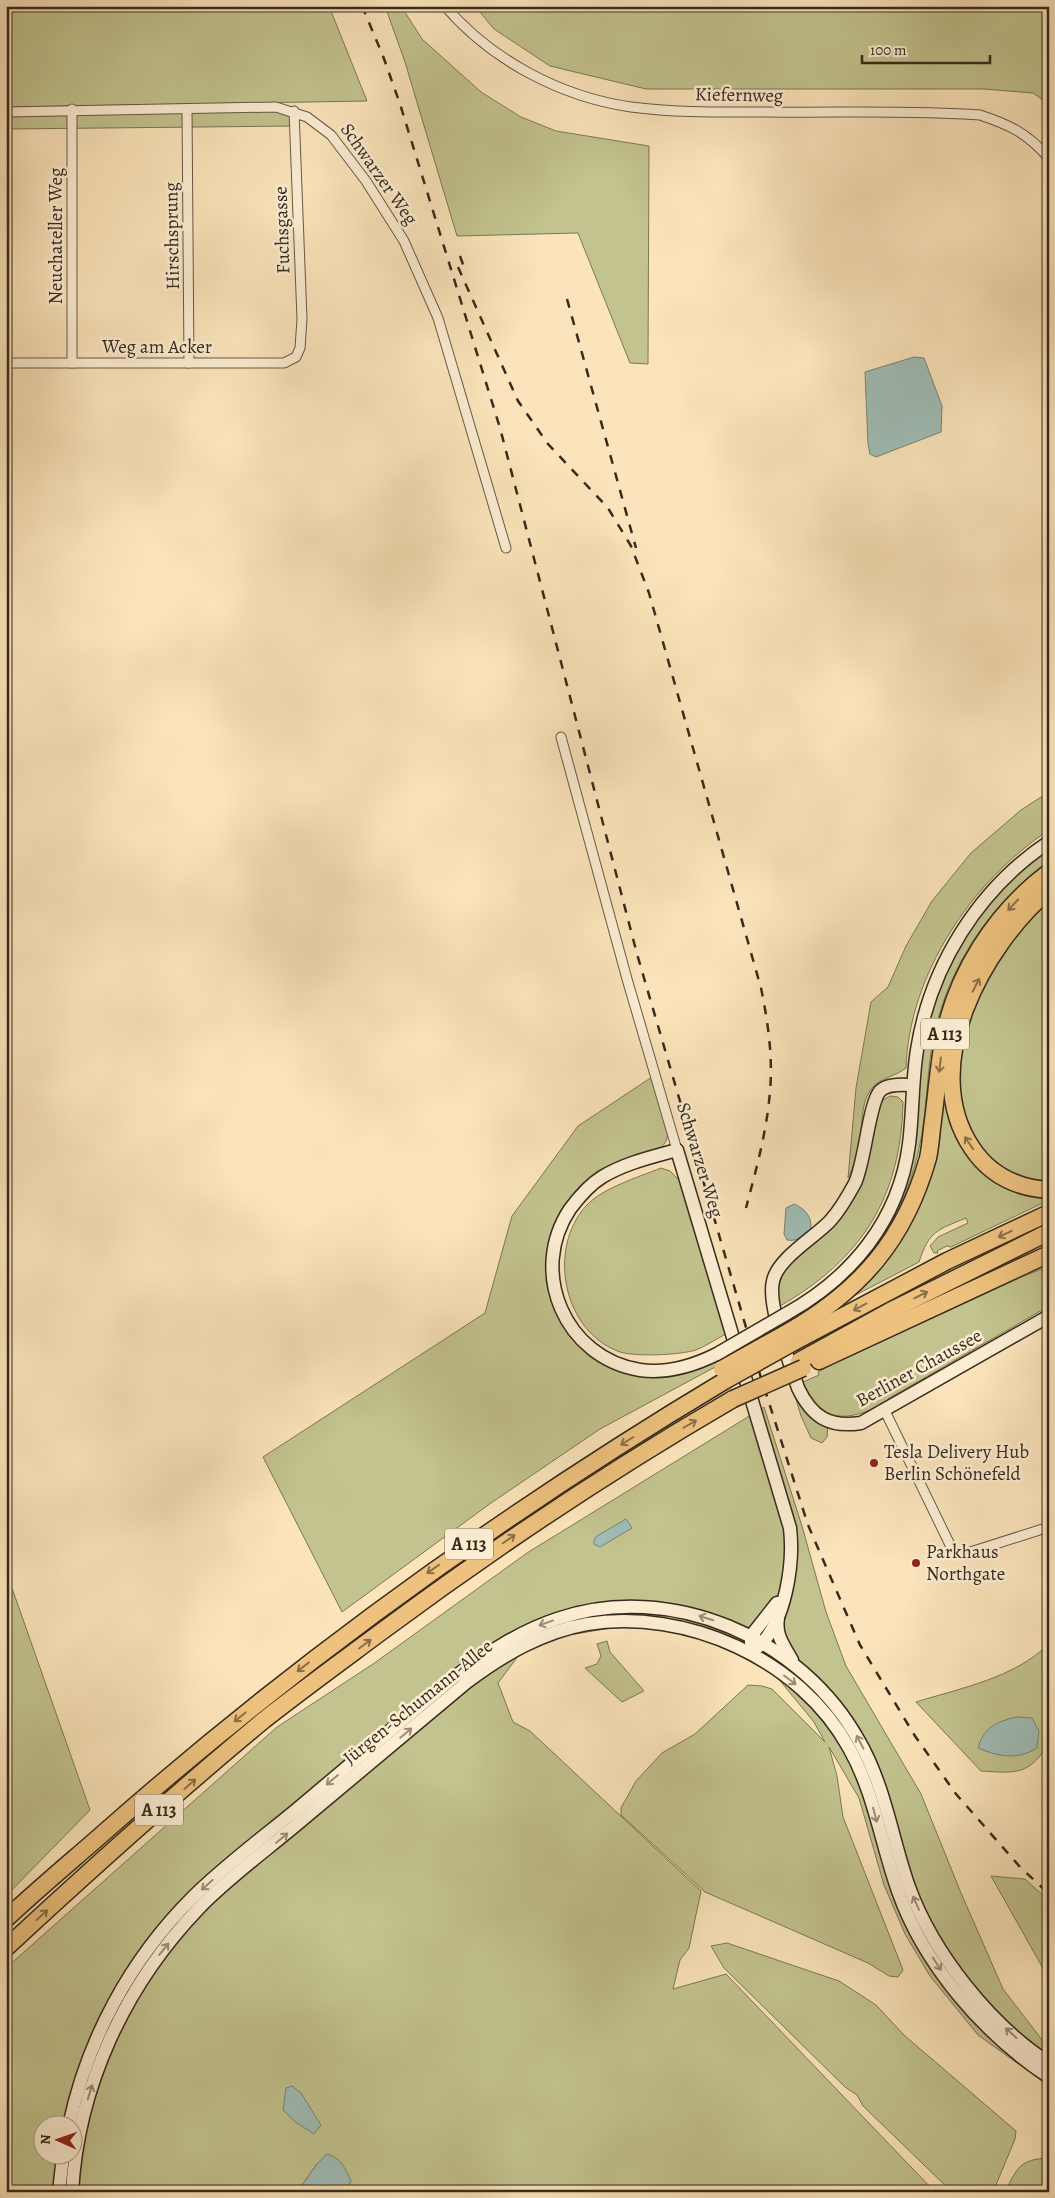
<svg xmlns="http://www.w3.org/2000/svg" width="1055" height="2198" viewBox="0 0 1055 2198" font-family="Alegreya,serif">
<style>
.green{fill:#c2c38e;stroke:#7c7756;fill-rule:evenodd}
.water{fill:#a0bdb7;stroke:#768379}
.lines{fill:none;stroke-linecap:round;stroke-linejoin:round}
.street-casing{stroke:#685944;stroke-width:11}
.secondary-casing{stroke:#372b1d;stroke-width:15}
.highway-casing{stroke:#372b1d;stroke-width:19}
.street{stroke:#fcedd3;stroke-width:9}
.secondary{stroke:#fcedd3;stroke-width:12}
.highway{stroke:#eec27e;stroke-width:16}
.rail{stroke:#372b1d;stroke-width:2.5;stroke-dasharray:9 9;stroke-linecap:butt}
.secondary-bridge-casing{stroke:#372b1d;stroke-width:15;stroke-linecap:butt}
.highway-bridge-casing{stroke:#372b1d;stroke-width:19;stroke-linecap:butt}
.secondary-bridge{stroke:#fcedd3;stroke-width:12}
.highway-bridge{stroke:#eec27e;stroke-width:16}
.oneway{stroke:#896f49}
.oneway2{stroke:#9a8c78}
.poi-dot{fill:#8f2418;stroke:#fcedd3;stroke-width:2}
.labels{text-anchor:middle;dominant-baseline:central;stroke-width:5;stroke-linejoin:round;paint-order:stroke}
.shield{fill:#fcedd3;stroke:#726554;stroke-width:1}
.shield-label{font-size:18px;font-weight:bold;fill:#372b1d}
.street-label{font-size:19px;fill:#372b1d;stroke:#fcedd3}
.poi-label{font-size:19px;fill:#372b1d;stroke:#fcedd3;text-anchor:start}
</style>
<rect width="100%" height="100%" fill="#fbe4bb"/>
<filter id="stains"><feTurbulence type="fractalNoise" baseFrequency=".004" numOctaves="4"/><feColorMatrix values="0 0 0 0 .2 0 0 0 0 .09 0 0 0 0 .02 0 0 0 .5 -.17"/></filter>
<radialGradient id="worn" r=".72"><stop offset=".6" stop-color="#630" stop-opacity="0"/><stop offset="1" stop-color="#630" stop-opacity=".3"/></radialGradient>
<g class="green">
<polygon points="6,6 329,6 367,101 6,107"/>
<polygon points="385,6 401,6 422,39 481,92 521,117 556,131 649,146 648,364 630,363 578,233 457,236 405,62"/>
<polygon points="475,6 1049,6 1049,104 1033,93 984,89 646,89 550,66 494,29"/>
<polygon points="274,110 290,116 295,126 6,129 6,117"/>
<path d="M1049 792V830C972 881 909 974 906 1068 896 1076 880 1078 872 1088 860 1103 863 1123 860 1141 858 1154 854 1166 848 1178L856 1088 871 1002 888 987 906 946 932 901 971 853 1021 810Z"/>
<path d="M1049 849V861C994 901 954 957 937 1023 928 1055 928 1088 924 1120 913 1204 875 1267 804 1313L803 1310C838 1289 865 1262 887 1227 897 1178 907 1128 917 1079 925 1042 930 1003 947 969 971 920 1006 882 1049 849Z"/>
<polygon points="1049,897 1049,1186 1031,1184 985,1159 959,1109 959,1054 970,1011 1001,950"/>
<path d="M652 1077C657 1092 671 1125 667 1138 665 1145 660 1149 654 1153L566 1205 555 1222 548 1252 549 1285 581 1347 639 1374 715 1361 717 1366 600 1429 491 1503 342 1612 263 1457 485 1313 512 1216 578 1126Z"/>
<path d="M945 1085C947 1128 960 1158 998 1181 1015 1191 1029 1197 1049 1197V1200L951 1247 947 1246 937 1251 938 1253H934L930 1246 938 1237 968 1223 966 1218C937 1230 929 1231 919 1262L850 1298 876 1271 894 1248Z"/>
<path d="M890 1096 898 1097 903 1102C901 1197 862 1259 780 1306 775 1290 780 1280 787 1266L864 1171 878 1109 883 1100Z"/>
<path d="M661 1168 670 1171 683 1184 726 1334C716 1339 706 1346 696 1350 679 1355 637 1357 620 1352 563 1332 547 1249 586 1206 602 1188 639 1177 661 1168Z"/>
<path d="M1049 1266V1306L888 1399V1401C853 1421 820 1427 803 1382L819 1375 818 1372 834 1363 1004 1284Z"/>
<path d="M793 1389C802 1409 807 1417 828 1426L827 1437 822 1443 811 1438 801 1416Z"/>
<path d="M764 1407 802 1526 826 1612 846 1666 921 1794 961 1893 1003 1989 1049 2049V2086L978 2035 930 1976 905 1934 884 1885 859 1798 829 1747 837 1776 843 1817 903 1970 898 1977 889 1976 868 1963 705 1892 621 1815V1808L636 1781 662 1753 695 1734 748 1685 762 1686 772 1689 825 1742 814 1722 772 1671 735 1651 696 1637 656 1629 617 1627 557 1637 522 1651 498 1683 513 1722 530 1731 701 1891 689 1948 680 1960 673 1989 726 1974 935 2192H345L351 2181 317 2164 297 2192H6V1968L277 1727 373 1664 527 1553ZM42 2126H72V2156H42Z"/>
<polygon points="6,1571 90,1810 6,1896"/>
<polygon points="607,1641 610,1652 644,1691 622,1702 585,1668 597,1664 601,1656 597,1644"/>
<path d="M1049 1644V1743C1029 1776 1016 1773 981 1771L916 1702C961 1688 1014 1678 1049 1644Z"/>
<polygon points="991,1876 1025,1879 1049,1901 1049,1979"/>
<polygon points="727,1943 839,1981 876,2005 905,2036 1016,2131 1015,2139 993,2192 952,2192 863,2106 857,2095 845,2087 724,1968 711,1946"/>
<path d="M1049 2158V2192H1005C1017 2168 1020 2159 1049 2158Z"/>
</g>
<g class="water">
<polygon points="914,357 924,358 942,406 941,432 876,457 870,454 868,444 865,372"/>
<path d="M794 1204C805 1209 812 1216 811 1229 804 1236 797 1242 787 1240L784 1234 786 1208Z"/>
<polygon points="626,1519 632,1528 600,1547 594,1544 594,1540 597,1536"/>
<path d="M1016 1717 1032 1718 1039 1731 1037 1748C1018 1760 999 1757 978 1748 984 1727 996 1722 1016 1717Z"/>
<polygon points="292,2086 301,2093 321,2125 314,2134 294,2121 283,2110 286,2088"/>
<path d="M327 2154C341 2158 345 2168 351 2181L345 2192H297L317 2164Z"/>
</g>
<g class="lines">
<defs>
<g id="street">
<path d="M445 6C491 60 561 97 631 107 676 113 722 112 768 112 838 113 909 110 980 115 1010 125 1027 133 1049 158"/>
<polyline points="187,110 189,363"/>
<polyline points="6,112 276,107 307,117 331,135 366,181 404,241 438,318 506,548"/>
<polyline points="6,363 284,363 296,357 300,348 302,319 294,111"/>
<polyline points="72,363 72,109"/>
<polyline points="561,737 627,979 677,1150"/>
<polyline points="885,1411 953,1551 964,1554 1049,1527"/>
</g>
<g id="secondary">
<path d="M913 1085C903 1085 888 1083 880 1091 869 1103 865 1162 855 1183 848 1196 840 1210 830 1221 814 1238 778 1258 773 1281 767 1306 790 1362 798 1388 812 1417 829 1428 861 1423L1049 1316"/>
<path d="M786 1314C851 1278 899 1221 909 1144 913 1113 912 1081 917 1050 930 967 978 889 1049 842"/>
<path d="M717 1354C693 1366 668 1374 640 1370 565 1358 528 1272 570 1209 579 1197 589 1185 602 1177 625 1163 652 1157 677 1150L790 1528C794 1563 786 1622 758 1647"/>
<path d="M778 1618C775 1635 784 1646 792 1660"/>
<polyline points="751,1643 751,1636 777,1603"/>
<path d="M69 2126C87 2040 130 1960 192 1898 224 1866 261 1839 296 1810 349 1766 401 1722 453 1678 486 1654 518 1632 557 1619 671 1580 802 1638 859 1741 885 1786 892 1839 909 1887 933 1953 990 2025 1049 2063"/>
<polyline points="59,2192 63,2156"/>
<path d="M72 2192C78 2086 125 1985 199 1908 230 1876 268 1849 302 1820 357 1774 412 1728 467 1682 503 1655 542 1632 587 1624 686 1608 800 1659 849 1748 874 1792 881 1843 898 1891 924 1965 984 2034 1049 2077"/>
</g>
<g id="highway">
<path d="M1049 890C983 946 917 1066 972 1148 990 1175 1017 1188 1049 1190"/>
<path d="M790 1331C862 1289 905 1239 928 1158 930 1149 931 1138 932 1128 936 1099 938 1070 943 1042 955 975 995 913 1049 872"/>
<polyline points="794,1342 947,1261 1049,1213"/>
<polyline points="799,1361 890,1311 1049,1232"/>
<polyline points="819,1361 1049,1254"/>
<path d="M6 1919C39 1888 74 1859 108 1829 302 1658 504 1513 726 1380"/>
<path d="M6 1948C90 1870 176 1793 264 1720 302 1690 342 1661 381 1632 494 1548 611 1470 733 1399"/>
</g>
</defs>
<use href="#street" class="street-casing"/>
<use href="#secondary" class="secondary-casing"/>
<use href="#highway" class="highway-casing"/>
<use href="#street" class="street"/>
<use href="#secondary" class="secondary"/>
<use href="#highway" class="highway"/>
<g class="rail">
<polyline points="362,6 383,56 400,104 500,428 637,954 757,1365 808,1525 860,1645 915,1736 956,1794 978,1819 1020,1867 1049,1894"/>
<polyline points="460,256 466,273"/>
<path d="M458 267 518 401 548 444 608 508 631 546 649 593 761 988C768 1022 773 1057 770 1091 767 1131 756 1170 746 1208"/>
<polyline points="567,299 636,548"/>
</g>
<defs>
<polyline id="secondary-bridge" points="717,1354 786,1314"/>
<g id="highway-bridge">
<polyline points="722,1369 790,1331"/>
<polyline points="726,1380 794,1342"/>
<polyline points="733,1399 803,1368"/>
</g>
</defs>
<use href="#secondary-bridge" class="secondary-bridge-casing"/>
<use href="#highway-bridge" class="highway-bridge-casing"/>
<use href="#secondary-bridge" class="secondary-bridge"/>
<use href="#highway-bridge" class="highway-bridge"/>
</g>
<defs><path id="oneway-shaft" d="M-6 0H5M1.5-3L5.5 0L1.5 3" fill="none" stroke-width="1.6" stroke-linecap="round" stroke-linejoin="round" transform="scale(1.25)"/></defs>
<g class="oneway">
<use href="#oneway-shaft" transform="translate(1013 905) rotate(133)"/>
<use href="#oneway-shaft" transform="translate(976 985) rotate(-63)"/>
<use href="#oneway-shaft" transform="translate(940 1065) rotate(97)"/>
<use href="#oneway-shaft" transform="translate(969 1143) rotate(-124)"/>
<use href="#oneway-shaft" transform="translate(1005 1234) rotate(155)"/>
<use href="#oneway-shaft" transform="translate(921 1295) rotate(-27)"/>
<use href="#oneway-shaft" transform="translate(860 1307) rotate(152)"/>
<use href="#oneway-shaft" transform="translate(690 1424) rotate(-30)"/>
<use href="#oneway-shaft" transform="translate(627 1441) rotate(148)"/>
<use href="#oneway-shaft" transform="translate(509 1539) rotate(-35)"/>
<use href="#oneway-shaft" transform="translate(433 1569) rotate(145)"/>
<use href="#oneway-shaft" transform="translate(365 1644) rotate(-37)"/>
<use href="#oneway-shaft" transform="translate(303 1667) rotate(142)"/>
<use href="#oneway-shaft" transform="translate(240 1717) rotate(141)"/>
<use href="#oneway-shaft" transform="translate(190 1784) rotate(-41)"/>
<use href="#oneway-shaft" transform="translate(42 1915) rotate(-43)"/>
</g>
<g class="oneway2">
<use href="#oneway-shaft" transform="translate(706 1618) rotate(-163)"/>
<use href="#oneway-shaft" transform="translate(546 1623) rotate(160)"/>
<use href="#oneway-shaft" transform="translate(790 1680) rotate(37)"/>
<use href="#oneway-shaft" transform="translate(406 1733) rotate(-40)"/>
<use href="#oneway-shaft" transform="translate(860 1742) rotate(-118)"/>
<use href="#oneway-shaft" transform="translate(332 1780) rotate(140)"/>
<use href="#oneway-shaft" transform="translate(875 1815) rotate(75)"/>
<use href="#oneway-shaft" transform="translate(282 1838) rotate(-40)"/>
<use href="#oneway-shaft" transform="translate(207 1885) rotate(138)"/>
<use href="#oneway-shaft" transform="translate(916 1903) rotate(-114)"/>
<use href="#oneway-shaft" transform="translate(164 1949) rotate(-51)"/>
<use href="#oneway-shaft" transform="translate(937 1964) rotate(57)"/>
<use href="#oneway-shaft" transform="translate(1011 2033) rotate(-138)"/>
<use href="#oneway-shaft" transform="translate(90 2092) rotate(-73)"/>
</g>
<g class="poi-dot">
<circle cx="874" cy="1463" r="5"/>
<circle cx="916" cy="1563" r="5"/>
</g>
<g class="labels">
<g class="shield">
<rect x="921" y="1018.5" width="48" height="31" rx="4"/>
<rect x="445" y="1528.5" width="48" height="31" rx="4"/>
<rect x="135" y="1794.5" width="48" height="31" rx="4"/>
</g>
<g class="shield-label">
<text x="945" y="1034">A 113</text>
<text x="469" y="1544">A 113</text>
<text x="159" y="1810">A 113</text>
</g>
<g class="street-label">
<text transform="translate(739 95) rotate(1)">Kiefernweg</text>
<text transform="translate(379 174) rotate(55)">Schwarzer Weg</text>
<text transform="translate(282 230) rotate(-92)">Fuchsgasse</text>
<text transform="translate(56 236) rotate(-90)">Neuchateller Weg</text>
<text transform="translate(172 236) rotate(-91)">Hirschsprung</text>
<text x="157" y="347">Weg am Acker</text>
<text transform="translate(700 1160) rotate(73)">Schwarzer Weg</text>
<text transform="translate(919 1368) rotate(-29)">Berliner Chaussee</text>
<text transform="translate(418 1702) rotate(-39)">Jürgen-Schumann-Allee</text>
</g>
<g class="poi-label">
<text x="884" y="1452">Tesla Delivery Hub<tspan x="884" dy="22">Berlin Schönefeld</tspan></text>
<text x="926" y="1552">Parkhaus<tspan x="926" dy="22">Northgate</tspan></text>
</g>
</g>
<rect width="1055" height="2198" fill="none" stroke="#fbe4bb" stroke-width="25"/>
<rect x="8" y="8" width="1040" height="2183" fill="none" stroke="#372b1d" stroke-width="2.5"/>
<rect x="12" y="12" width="1030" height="2173" fill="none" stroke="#372b1d"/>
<g transform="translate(58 2140) rotate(272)"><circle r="24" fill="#fcedd3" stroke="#ad9f8a"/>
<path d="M0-4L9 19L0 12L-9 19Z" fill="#8f2418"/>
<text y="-8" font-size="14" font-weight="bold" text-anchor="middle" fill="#372b1d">N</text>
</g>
<path d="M862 55v8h128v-8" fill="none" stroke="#372b1d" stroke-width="2.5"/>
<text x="870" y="55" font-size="15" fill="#372b1d" stroke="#fcedd3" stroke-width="4" paint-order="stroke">100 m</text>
<rect width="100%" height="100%" filter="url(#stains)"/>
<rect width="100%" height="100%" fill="url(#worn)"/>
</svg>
